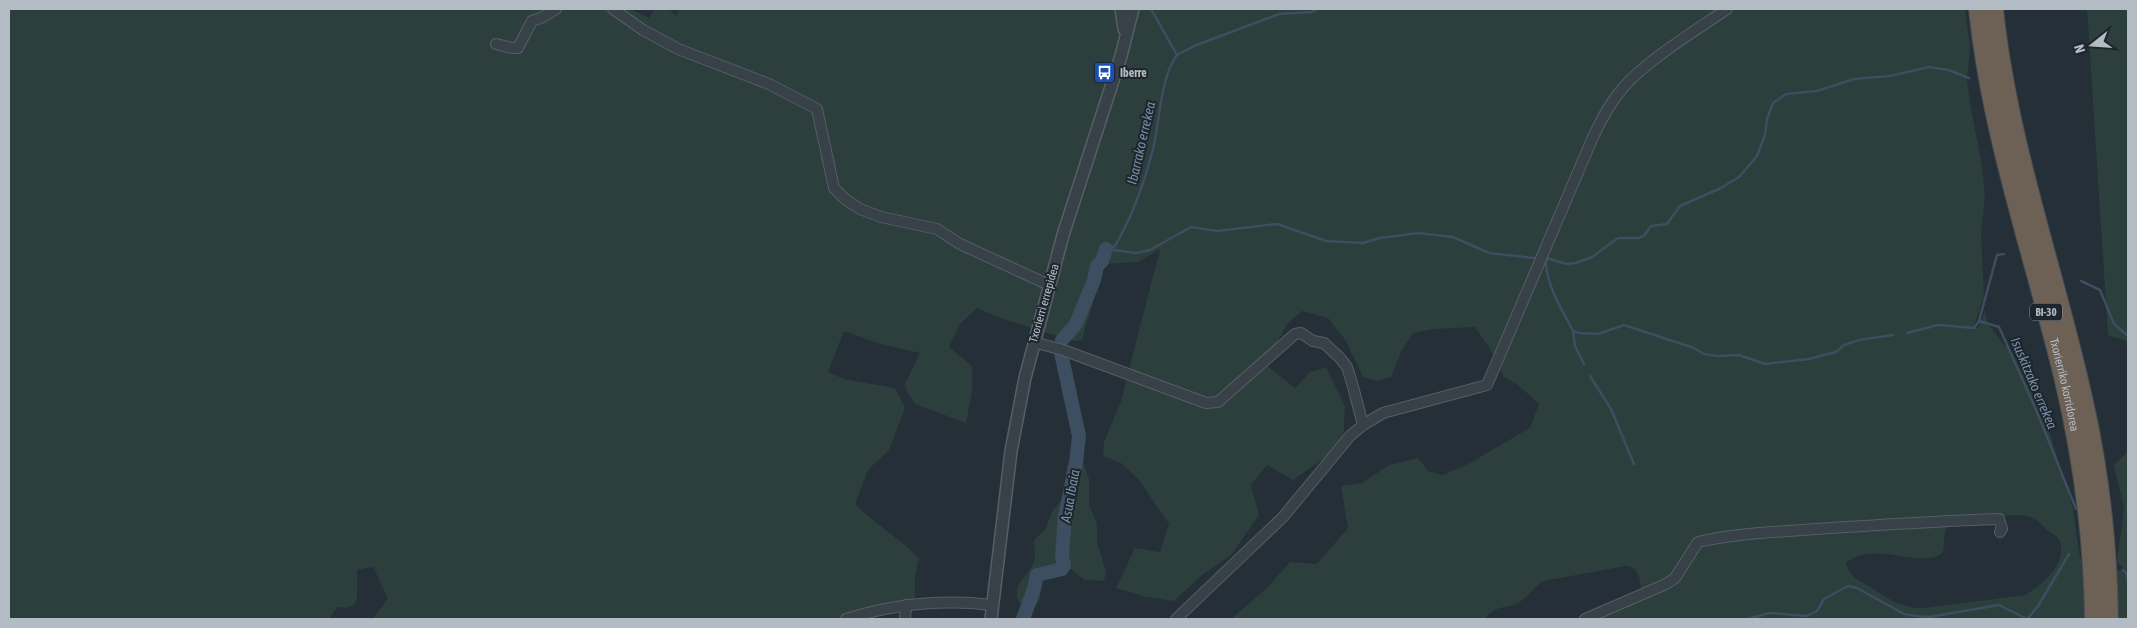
<svg xmlns="http://www.w3.org/2000/svg" width="2137" height="628" viewBox="0 0 2137 628" font-family="'Asap Condensed',sans-serif">
<style>
.green{fill:#2c3f3d;fill-rule:evenodd}
.lines{fill:none;stroke-linecap:round;stroke-linejoin:round}
.stream{stroke:#3c4e5f;stroke-width:2.5}
.river{stroke:#3c4e5f;stroke-width:14}
.minor-casing{stroke:#565e66;stroke-width:12}
.tertiary-casing{stroke:#565e66;stroke-width:14}
.motorway-casing{stroke:#434b53;stroke-width:20}
.minor{stroke:#384048;stroke-width:10}
.tertiary{stroke:#384048;stroke-width:11}
.motorway{stroke:#6d6156;stroke-width:18}
.labels{text-anchor:middle;dominant-baseline:central;stroke-width:4;stroke-linejoin:round;paint-order:stroke}
.shield{fill:#1d252d;stroke:#868e97;stroke-width:1}
.shield-label{font-size:11px;font-weight:bold;fill:#b3bbc4}
.poi-label{font-size:12px;font-weight:bold;fill:#b3bbc4;stroke:#1d252d;text-anchor:start}
.street-label{font-size:12px;fill:#b3bbc4;stroke:#1d252d}
.water-label{font-size:14px;font-style:italic;fill:#778fa4;stroke:#1d252d}
</style>
<rect width="100%" height="100%" fill="#242f37"/>
<g class="green">
<path d="M9 9H630L649 18 655 9H669L676 16 680 9H1965L1970 47 1967 79 1970 103 1982 167 1985 196 1981 235 1984 296 1974 326 1978 329 1985 310 1988 324 2016 360 2048 427 2073 509 2080 558 2119 571 2124 568 2117 562 2124 508 2114 465 2128 451V619H1597L1641 591C1641 579 1638 567 1626 566L1544 581C1533 587 1527 599 1516 604 1506 608 1490 607 1486 619H1231L1267 588 1290 562 1317 564 1348 528 1341 486 1362 483 1389 465 1418 458 1428 471 1443 475 1468 464 1530 428 1539 404 1518 385 1504 377 1490 349 1475 327 1435 329 1413 333 1401 352 1391 377 1377 381 1363 377 1346 341 1328 318 1302 311 1288 323 1265 364 1295 388 1310 372 1326 367 1345 406 1343 445 1293 480 1267 465 1251 485 1259 515 1231 555 1202 575 1174 601 1146 597 1116 588 1135 548 1160 552 1169 524 1139 480 1121 463 1103 456 1104 442 1121 401 1160 249 1138 262 1104 264 1082 340 1063 342 1057 336 1000 318 977 308 960 324 949 347 972 366V392L966 423 915 404 904 386 920 353 880 344 844 331 828 372 844 379 895 388 905 408 889 450 868 470 855 504C875 524 899 538 919 558L915 576V607L867 619H373L388 598 373 567 357 570V597L355 604 346 608 338 607 328 619H9ZM2016 515C2031 515 2036 519 2046 529 2051 533 2058 536 2060 542 2067 565 2041 585 2025 595L1925 608C1902 609 1888 598 1870 587 1859 580 1849 577 1846 563 1876 538 1925 572 1943 552 1945 544 1943 535 1947 528 1953 517 2002 517 2016 515Z"/>
<polygon points="2087,9 2128,9 2128,342 2108,335"/>
<path d="M1075 450 1082 459 1089 479V505L1097 523V542L1106 572 1104 581 1085 580 1072 570 1065 568 1060 572 1041 575C1039 584 1042 595 1038 603 1031 615 1017 606 1017 595 1017 573 1042 573 1033 542L1046 528 1052 512 1064 497 1067 467Z"/>
</g>
<g class="lines">
<g class="stream">
<polyline points="1177,55 1194,46 1279,14 1312,12 1318,9"/>
<path d="M1110 248 1115 246 1119 239C1134 211 1145 180 1153 149 1160 121 1160 78 1177 55L1151 9"/>
<polyline points="1106,249 1136,253 1150,250 1191,227 1217,231 1277,224 1326,241 1363,243 1380,238 1418,233 1453,237 1489,253 1534,258"/>
<polyline points="1546,258 1567,264 1576,263 1592,257 1618,238 1638,238 1644,236 1651,226 1667,224 1680,206 1721,188 1739,177 1757,156 1765,135 1767,119 1773,103 1786,94 1817,91 1854,79 1890,76 1929,67 1948,70 1969,78"/>
<path d="M1546 259C1545 284 1562 309 1573 331L1579 333 1598 334 1624 325 1694 348 1704 354 1718 356 1739 355 1765 364 1809 359 1836 352 1844 345 1859 340 1893 335"/>
<polyline points="2081,281 2100,290 2114,324 2128,336"/>
<polyline points="1979,321 1997,255 2004,254"/>
<polyline points="1573,331 1575,346 1584,364"/>
<polyline points="1907,333 1938,325 1974,328 1979,321 1999,327 2037,412 2076,509"/>
<polyline points="1590,376 1611,409 1634,464"/>
<polyline points="2123,570 2127,574 2128,581"/>
<polyline points="2028,618 2038,606 2069,554"/>
<polyline points="1748,619 1769,613 1807,616 1817,611 1824,599 1848,586 1857,588 1904,614 1916,616 1929,617 1999,605 2027,619"/>
</g>
<g class="river">
<polyline points="1062,340 1076,324 1094,280 1097,266 1102,261 1106,249"/>
<polyline points="1023,619 1034,589 1037,575 1062,569 1064,565 1062,556 1065,516 1076,463 1079,436 1061,353"/>
</g>
<defs>
<g id="minor">
<polyline points="613,9 643,30 678,49 769,84 817,109 834,188 845,199 860,209 881,217 937,229 960,244 1049,285"/>
<polyline points="496,44 512,48 518,48 532,21 543,17 556,9"/>
<polyline points="1033,342 1063,350 1206,403 1218,402 1295,334 1301,333 1313,341 1324,343 1340,358 1347,367 1352,383 1363,425"/>
<path d="M846 619C894 604 942 599 992 605"/>
<polyline points="905,619 906,605"/>
<path d="M1176 619 1283 517 1350 436 1363 425 1383 413 1487 385 1593 137C1600 122 1608 107 1618 94 1640 64 1695 31 1727 9"/>
<path d="M1585 619 1666 584 1675 578 1698 542C1736 533 1777 532 1816 529 1877 525 1938 521 1999 519L2002 529 2000 532"/>
</g>
<g id="tertiary">
<polyline points="1121,9 1124,29"/>
<polyline points="991,619 1011,451 1025,378 1063,235 1121,56 1133,9"/>
</g>
<g id="motorway">
<path id="s1" d="M1978 9C1991 135 2033 254 2063 376 2082 456 2093 537 2094 619"/>
<path d="M1994 9C2008 144 2055 270 2084 402 2100 473 2108 546 2109 619"/>
</g>
</defs>
<use href="#minor" class="minor-casing"/>
<use href="#tertiary" class="tertiary-casing"/>
<use href="#motorway" class="motorway-casing"/>
<use href="#minor" class="minor"/>
<use href="#tertiary" class="tertiary"/>
<use href="#motorway" class="motorway"/>
</g>
<defs>
<symbol id="bus-square" viewBox="-11 -11 22 22"><rect x="-9" y="-9" width="18" height="18" rx="4" fill="#1a4fb4" stroke="#1d252d"/><path d="M-5-6H5V4H4V6H2V4H-2V6H-4V4H-5ZM-3.5-4V0h7V-4ZM-3.5 1.2v1.5H-2V1.2ZM2 1.2v1.5H3.5V1.2Z" fill="#fff"/></symbol>
</defs>
<g fill-rule="evenodd">
<use href="#bus-square" x="1092" y="60" width="25" height="25"/>
</g>
<g class="labels">
<rect class="shield" x="2030" y="303.5" width="32" height="17" rx="4"/>
<g class="shield-label">
<text x="2046" y="312">BI-30</text>
</g>
<g class="poi-label">
<text x="1120" y="73">Iberre</text>
</g>
<g class="street-label">
<text transform="translate(1044 303) rotate(-74)">Txorierri errepidea</text>
<text stroke="none"><textPath href="#s1" startOffset="386">Txorierriko korridorea</textPath></text>
</g>
<g class="water-label">
<text transform="translate(1141 143) rotate(-77)">Ibarrako errekea</text>
<text transform="translate(2034 383) rotate(67)">Isuskitzako errekea</text>
<text transform="translate(1070 496) rotate(-80)">Asua Ibaia</text>
</g>
</g>
<rect width="2137" height="628" fill="none" stroke="#b3bbc4" stroke-width="20"/>
<g transform="translate(2092 45) rotate(253)" stroke="#1d252d" stroke-width="4" paint-order="stroke">
<path d="M0-4L9 19L0 12L-9 19Z" fill="#b3bbc4"/>
<text y="-8" font-size="14" font-weight="bold" text-anchor="middle" fill="#b3bbc4">N</text>
</g>
</svg>
